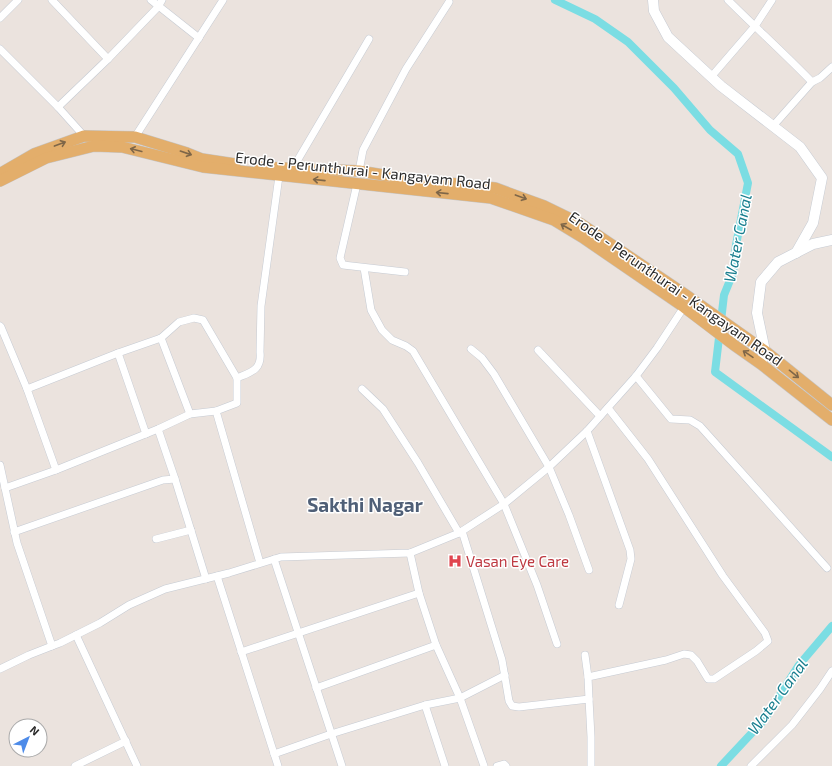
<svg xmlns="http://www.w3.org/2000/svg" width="832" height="766" viewBox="0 0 832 766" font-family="'Exo 2',sans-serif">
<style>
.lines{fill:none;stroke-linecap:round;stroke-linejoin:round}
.canal{stroke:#7bdde3;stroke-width:8}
.street-casing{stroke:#c6cbd3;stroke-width:8}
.secondary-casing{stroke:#c6cbd3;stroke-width:11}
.primary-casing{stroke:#c4c4c4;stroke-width:12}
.street{stroke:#fff;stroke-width:7}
.secondary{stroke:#fff;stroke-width:10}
.primary{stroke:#e3ae6b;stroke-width:11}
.oneway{stroke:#7e6648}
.labels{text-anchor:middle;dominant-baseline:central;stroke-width:3;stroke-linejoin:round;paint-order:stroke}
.street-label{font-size:15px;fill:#2b2b2b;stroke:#fff}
.health-label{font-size:15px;fill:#be3a42;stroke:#fff;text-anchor:start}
.water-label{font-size:16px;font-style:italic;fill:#1a7f8f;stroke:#fff}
.district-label{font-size:19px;font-weight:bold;fill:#4f5f77;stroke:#fff}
</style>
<rect width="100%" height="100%" fill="#ebe3de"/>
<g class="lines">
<g class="canal">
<polyline points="555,0 595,19 628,42 674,88 710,130 738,154 748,183 736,245 733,273 724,295 715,372 832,457"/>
<polyline points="721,766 764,720 799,665 832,626"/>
</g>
<defs>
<g id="street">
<polyline points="52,0 108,59"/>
<polyline points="151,0 199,38"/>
<path d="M728 0C756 28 785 54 812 82"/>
<polyline points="0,18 18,0"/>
<polyline points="0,49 58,107 84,136"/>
<polyline points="711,77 755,26 772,0"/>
<polyline points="58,107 108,59 158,7 162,0"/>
<polyline points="773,126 812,82 820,78 832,67"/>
<polyline points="135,137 223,0"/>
<polyline points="293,168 369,39"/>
<polyline points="359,171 363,150 406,69 449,2"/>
<polyline points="357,184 340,258 343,265 405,272"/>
<polyline points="364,268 371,310 382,330 392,340 406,346 413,351 504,504 537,585 557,644"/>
<polyline points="0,326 1,327 27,389 56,470"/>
<polyline points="161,338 190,414"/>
<polyline points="471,349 482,358 494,374 549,467 569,515 589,570"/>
<polyline points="538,350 600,416"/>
<polyline points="118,353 146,434"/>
<polyline points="636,376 671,419 690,420 700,426 827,568"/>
<polyline points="27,389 118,353 161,338 179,322 194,318 203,320 237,378"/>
<polyline points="362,389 383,409 418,463 459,533"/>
<polyline points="158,429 175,479 206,579"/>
<polyline points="587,431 630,550 631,559 619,605"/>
<polyline points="0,465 17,543 52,646 60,643 100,623 129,605 165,589 229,573 281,557 410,553 459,533 504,504 549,467 587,431 636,376 657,348 684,307"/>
<polyline points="5,488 56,470 158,429 190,414 216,411"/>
<polyline points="462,531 502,660 509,701 512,706 519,707 589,699 591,737 591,766"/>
<polyline points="14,532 163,480 175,479"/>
<polyline points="156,539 191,530"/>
<polyline points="410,553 419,593 436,645 460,698 484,766"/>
<polyline points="274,559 342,766"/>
<path d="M260 563 216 411 237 403V378C251 372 262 370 260 352L261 306 279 176"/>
<polyline points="217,576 278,766"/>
<polyline points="76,635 137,766"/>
<polyline points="241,652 419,593"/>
<polyline points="585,655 588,677"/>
<polyline points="0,669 29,655 52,646"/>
<polyline points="316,688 436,645"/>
<polyline points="589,699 588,677 666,660 684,654 691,655 697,661 708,679 714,679 756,651 768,641 765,633 723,576 648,459 608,408"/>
<polyline points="425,705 445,766"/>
<polyline points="274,754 331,734 425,705 460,698 505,675"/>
<polyline points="75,766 126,741"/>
<polyline points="497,766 504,764 506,766"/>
<polyline points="751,766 792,725 820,689 832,671"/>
</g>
<g id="secondary">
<polyline points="653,0 654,11 668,37 721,86 800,147 822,178 813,223 796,253"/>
<polyline points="761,364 765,351 757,313 761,282 778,262 813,244 832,240"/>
</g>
<g id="primary">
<polyline points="260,167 359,171 402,178 495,188 544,206 581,224 686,295 765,351 832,405"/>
<polyline points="1,173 34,154 84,136 135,137 187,153 202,159 235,164"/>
<polyline points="0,181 46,158 94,146 122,147 203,167 491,198 554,220 582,237 684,307 734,345 761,364 832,420"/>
</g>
</defs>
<use href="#street" class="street-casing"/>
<use href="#secondary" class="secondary-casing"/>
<use href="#primary" class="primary-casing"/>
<use href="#street" class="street"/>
<use href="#secondary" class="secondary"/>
<use href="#primary" class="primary"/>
</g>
<defs><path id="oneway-shaft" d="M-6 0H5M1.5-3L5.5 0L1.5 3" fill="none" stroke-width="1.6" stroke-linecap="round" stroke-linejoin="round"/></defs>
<g class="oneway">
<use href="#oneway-shaft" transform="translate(60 144) rotate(-20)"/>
<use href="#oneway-shaft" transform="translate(136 150) rotate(-166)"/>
<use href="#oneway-shaft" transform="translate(186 153) rotate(19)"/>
<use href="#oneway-shaft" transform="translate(319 180) rotate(-174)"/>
<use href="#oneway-shaft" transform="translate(442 193) rotate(-174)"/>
<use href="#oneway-shaft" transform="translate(521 197) rotate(20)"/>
<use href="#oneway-shaft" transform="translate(566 227) rotate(-150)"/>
<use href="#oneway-shaft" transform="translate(748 354) rotate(-146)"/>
<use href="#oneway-shaft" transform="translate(794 374) rotate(39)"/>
</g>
<defs>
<symbol id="hospital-bare" viewBox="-9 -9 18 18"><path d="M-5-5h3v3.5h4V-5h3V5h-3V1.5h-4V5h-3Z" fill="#e0444e" stroke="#fff" stroke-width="2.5" paint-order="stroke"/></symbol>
</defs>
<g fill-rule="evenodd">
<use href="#hospital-bare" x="445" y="551" width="20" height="20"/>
</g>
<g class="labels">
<g class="street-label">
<text transform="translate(363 170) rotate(6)">Erode - Perunthurai - Kangayam Road</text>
<text transform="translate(676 288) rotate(35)">Erode - Perunthurai - Kangayam Road</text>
</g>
<g class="health-label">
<text x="466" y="561">Vasan Eye Care</text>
</g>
<g class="water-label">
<text transform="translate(737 238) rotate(-79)">Water Canal</text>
<text transform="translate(777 696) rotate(-54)">Water Canal</text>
</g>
<g class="district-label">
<text x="365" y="504">Sakthi Nagar</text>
</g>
</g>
<g transform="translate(28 738) rotate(42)"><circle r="19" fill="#ffffff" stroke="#aaaaaa"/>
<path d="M0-3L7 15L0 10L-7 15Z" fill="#4d8be9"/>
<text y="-6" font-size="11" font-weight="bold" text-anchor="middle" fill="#2b2b2b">N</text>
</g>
</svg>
